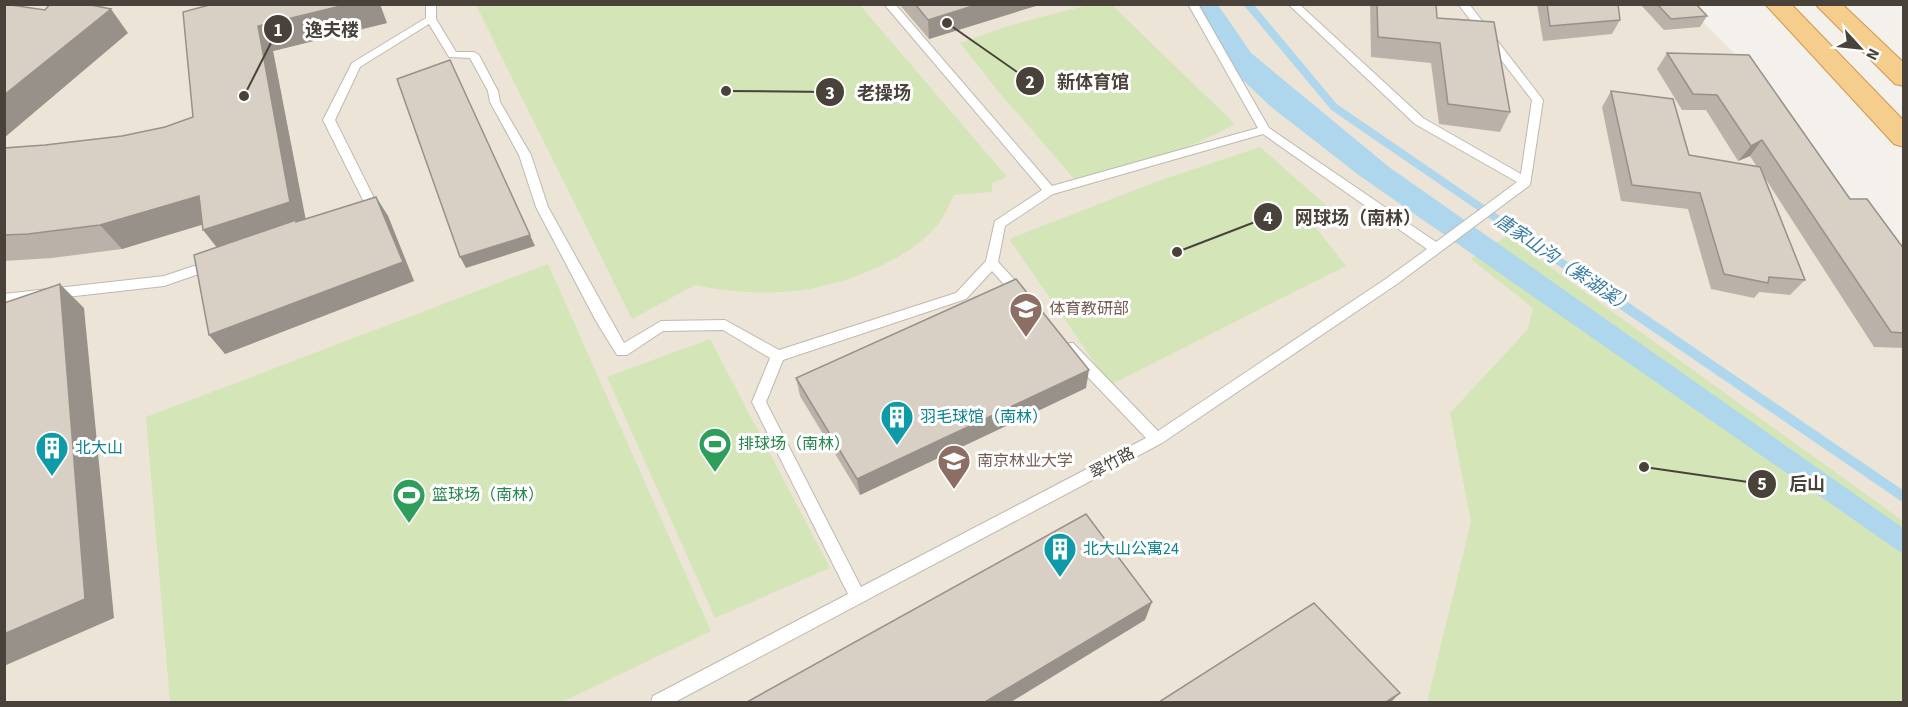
<svg xmlns="http://www.w3.org/2000/svg" width="1908" height="707" viewBox="0 0 1908 707" font-family="'Source Sans 3','Noto Sans SC',sans-serif">
<style>
.education{fill:#ece5d7}
.green{fill:#d4e5b8}
.water{fill:#aed6ec}
.lines{fill:none;stroke-linecap:round;stroke-linejoin:round}
.stream-far1{stroke:#aed6ec;stroke-width:8}
.stream{stroke:#aed6ec;stroke-width:10}
.service-casing{stroke:#bfb8af;stroke-width:2}
.trunk-casing{stroke:#d29748;stroke-width:2}
.service{fill:#fff;fill-rule:evenodd}
.trunk{fill:#f5ce8e;fill-rule:evenodd}
.wall{fill:#bab2a9}
.shaded-wall{fill:#97918a}
.building{fill:#d8cfc5;stroke:#97918a;stroke-width:1.5}
.labels{text-anchor:middle;dominant-baseline:central;stroke-width:6;stroke-linejoin:round;paint-order:stroke}
.education-label{font-size:16px;fill:#785e54;stroke:#fff;text-anchor:start}
.culture-label{font-size:16px;fill:#0d838f;stroke:#fff;text-anchor:start}
.leisure-label{font-size:16px;fill:#27864d;stroke:#fff;text-anchor:start}
.street-label{font-size:16px;fill:#48423a;stroke:#fff}
.water-label{font-size:18px;font-style:italic;fill:#387da5;stroke:#fff}
.leader{fill:none;stroke:#48423a;stroke-width:2}
.callout-dot{fill:#48423a;stroke:#fff;stroke-width:2}
.mark-label{font-size:18px;text-anchor:middle;font-weight:bold;fill:#fff}
.callout-label{font-size:18px;text-anchor:middle;font-weight:bold;fill:#48423a;stroke:#fff;stroke-width:6;stroke-linejoin:round;paint-order:stroke}
</style>
<rect width="100%" height="100%" fill="#f4f1ec"/>
<polygon class="education" points="4,5 1686,5 1741,60 1903,278 1903,702 5,702"/>
<g class="green">
<path d="M476 5H860L1007 177 992 183V192L954 195C950 203 946 212 941 220 912 262 832 290 782 292 752 294 724 291 695 285L632 319Z"/>
<path d="M1088 5H1112L1235 124C1184 152 1132 166 1077 182L997 90 960 43 1011 25Z"/>
<polygon points="1260,147 1336,214 1312,223 1346,266 1110,385 1009,239 1158,181"/>
<polygon points="1507,236 1903,521 1903,702 1427,702 1471,522 1450,413 1528,329 1533,308 1471,259"/>
<polygon points="548,264 711,631 562,702 170,702 146,417"/>
<polygon points="710,339 830,568 715,618 607,377"/>
</g>
<polygon class="water" points="1187,5 1218,5 1251,53 1389,167 1903,528 1903,554 1360,176 1270,106 1219,57"/>
<g class="lines">
<polyline class="stream-far1" points="1248,4 1334,107 1626,307"/>
<polyline class="stream" points="1623,305 1904,497"/>
<defs>
<g id="service">
<path d="M426 4H436V19L456 52H474L479 55 498 91 500 102 531 155 548 207 624 343 661 321 725 320 779 350 956 293 986 261 995 221 1042 190 884 4H895L1052 186 1258 128 1188 4H1198L1269 128 1436 242 1517 182 1415 124 1288 4H1299L1423 118 1521 174 1532 100 1458 4H1469L1543 100 1530 185 1397 284 1162 443 675 702H651L653 696 848 594 752 402 770 358 723 330 663 331 627 355H617L596 321 536 207 519 155 490 102 488 91 470 58 449 57 429 24 360 67 335 120 380 210 373 215H365L363 212 367 208 323 120 352 63 426 18ZM1263 134 1427 249 1387 278 1158 431 1073 343H1063L1061 347 1063 351 1146 438 861 587 766 402 783 360 966 299 992 271 1016 298H1026L1027 295 1026 292 998 262 1005 226 1053 194Z"/>
<polygon points="212,260 216,262 218,265 216,268 164,286 4,304 4,294 164,276"/>
</g>
<g id="trunk">
<polygon points="1765,4 1791,4 1904,121 1904,147 1894,144"/>
<polygon points="1815,4 1842,4 1904,63 1904,86 1895,84"/>
</g>
</defs>
<use href="#service" class="service-casing"/>
<use href="#trunk" class="trunk-casing"/>
<use href="#service" class="service"/>
<use href="#trunk" class="trunk"/>
</g>
<g class="wall">
<polygon points="899,4 1042,4 929,39"/>
<polygon points="1370,4 1436,4 1437,18 1510,112 1500,132 1439,124 1431,63 1371,57"/>
<polygon points="1537,4 1618,4 1620,20 1612,34 1543,41"/>
<polygon points="1640,4 1696,4 1707,16 1700,27 1664,30"/>
<polygon points="183,12 387,23 273,51 305,219 376,197 388,216 414,281 225,354 217,247 202,224 122,249 52,258 4,261 4,148 45,145 122,136 165,127 193,117"/>
<polygon points="1667,53 1850,199 1904,249 1904,348 1874,347 1765,178 1805,280 1790,295 1759,292 1754,298 1711,289 1688,209 1621,201 1602,107 1611,91 1689,155 1757,167 1750,156 1738,161 1706,110 1682,110 1657,69"/>
<polygon points="796,378 1086,388 860,495 800,396"/>
</g>
<g class="shaded-wall">
<polygon points="349,4 380,4 387,23 273,51 307,226 222,254 203,230 258,26"/>
<polygon points="979,4 1042,4 929,39 928,20"/>
<polygon points="111,9 128,33 4,138 4,95"/>
<polygon points="1762,140 1750,156 1738,161 1751,146"/>
<polygon points="199,196 218,220 122,249 100,225"/>
<polygon points="376,197 388,216 414,281 225,354 209,335"/>
<polygon points="530,235 535,246 466,268 460,257"/>
<polygon points="60,284 84,308 114,618 4,666 4,634"/>
<polygon points="1089,370 1086,388 860,495 857,479"/>
<polygon points="1152,602 1145,620 1011,702 985,702"/>
<polygon points="1400,693 1391,702 1386,702"/>
</g>
<g class="building">
<polygon points="4,4 45,10 50,4 86,4 111,9 4,95"/>
<polygon points="213,4 349,4 258,26 290,202 203,230 199,196 100,225 28,234 4,235 4,148 45,145 122,136 165,127 193,117 183,12"/>
<polygon points="915,4 979,4 928,20"/>
<polygon points="1377,4 1436,4 1437,18 1494,22 1510,112 1448,104 1440,43 1378,37"/>
<polygon points="1547,4 1618,4 1620,20 1550,26"/>
<polygon points="1657,4 1696,4 1707,16 1671,19"/>
<polygon points="1667,53 1749,55 1850,199 1867,199 1904,249 1904,333 1891,332 1762,140 1751,146 1717,95 1693,94"/>
<polygon points="450,60 530,235 460,257 397,79"/>
<polygon points="1611,91 1673,99 1689,155 1760,167 1805,280 1769,277 1768,283 1724,274 1700,193 1632,185"/>
<polygon points="376,197 403,262 209,335 194,255 296,220 296,222"/>
<polygon points="1016,279 1089,370 857,479 796,378"/>
<polygon points="60,284 85,599 4,634 4,303"/>
<polygon points="1086,514 1152,602 985,702 747,702"/>
<polygon points="1314,603 1400,693 1386,702 1159,702"/>
</g>
<defs>
<symbol id="university-pin" viewBox="-11 -11 22 30"><path d="M0 17L-7.5 6A9.5 9.5 0 1 1 7.5 6Z" fill="#8d6e63" stroke="#fff"/><path d="M0-5L7-2L0 1L-7-2ZM-4 1L0 2.5L4 1V4Q0 6-4 4Z" fill="#fff"/></symbol>
<symbol id="building-pin" viewBox="-11 -11 22 30"><path d="M0 17L-7.5 6A9.5 9.5 0 1 1 7.5 6Z" fill="#0f9aa8" stroke="#fff"/><path d="M-4-6H4V6H1V3H-1V6H-4ZM-2.5-4.3h1.7v1.8h-1.7ZM.8-4.3h1.7v1.8H.8ZM-2.5-1h1.7V.8h-1.7ZM.8-1h1.7V.8H.8Z" fill="#fff"/></symbol>
<symbol id="stadium-pin" viewBox="-11 -11 22 30"><path d="M0 17L-7.5 6A9.5 9.5 0 1 1 7.5 6Z" fill="#2e9e5b" stroke="#fff"/><path d="M0-5a6.5 5 0 1 0 0 10a6.5 5 0 1 0 0-10ZM-3.5-1.8h7v3.6h-7Z" fill="#fff"/></symbol>
</defs>
<g fill-rule="evenodd">
<use href="#university-pin" x="1007" y="290" width="38" height="52"/>
<use href="#building-pin" x="878" y="398" width="38" height="52"/>
<use href="#stadium-pin" x="696" y="425" width="38" height="52"/>
<use href="#building-pin" x="33" y="429" width="38" height="52"/>
<use href="#university-pin" x="935" y="442" width="38" height="52"/>
<use href="#stadium-pin" x="390" y="476" width="38" height="52"/>
<use href="#building-pin" x="1041" y="530" width="38" height="52"/>
</g>
<g class="labels">
<g class="education-label">
<text x="1049" y="309">体育教研部</text>
<text x="977" y="461">南京林业大学</text>
</g>
<g class="culture-label">
<text x="920" y="417">羽毛球馆（南林）</text>
<text x="75" y="448">北大山</text>
<text x="1083" y="549">北大山公寓24</text>
</g>
<g class="leisure-label">
<text x="738" y="444">排球场（南林）</text>
<text x="432" y="495">篮球场（南林）</text>
</g>
<g class="street-label">
<text transform="translate(1112 463) rotate(-28)">翠竹路</text>
</g>
<g class="water-label">
<text transform="translate(1564 264) rotate(34)">唐家山沟（紫湖溪）</text>
</g>
</g>
<path class="leader" d="M244 96L278 29M947 23L1030 81M726 91L830 92M1177 252L1268 217M1644 467L1762 484"/>
<g class="callout-dot">
<circle cx="244" cy="96" r="6"/>
<circle cx="947" cy="23" r="6"/>
<circle cx="726" cy="91" r="6"/>
<circle cx="1177" cy="252" r="6"/>
<circle cx="1644" cy="467" r="6"/>
<circle cx="278" cy="29" r="15"/>
<circle cx="1030" cy="81" r="15"/>
<circle cx="830" cy="92" r="15"/>
<circle cx="1268" cy="217" r="15"/>
<circle cx="1762" cy="484" r="15"/>
</g>
<g class="mark-label">
<text x="278" y="36">1</text>
<text x="1030" y="88">2</text>
<text x="830" y="99">3</text>
<text x="1268" y="224">4</text>
<text x="1762" y="490">5</text>
</g>
<g class="callout-label">
<text x="332" y="36">逸夫楼</text>
<text x="1093" y="88">新体育馆</text>
<text x="884" y="99">老操场</text>
<text x="1358" y="224">网球场（南林）</text>
<text x="1807" y="490">后山</text>
</g>
<rect width="1908" height="707" fill="none" stroke="#48423a" stroke-width="12"/>
<g transform="translate(1860 48) rotate(117)" stroke="#ffffff" stroke-width="4.5" paint-order="stroke">
<path d="M0-4.5L10 22L0 15L-10 22Z" fill="#48423a"/>
<text y="-9" font-size="16" font-weight="bold" text-anchor="middle" fill="#48423a">N</text>
</g>
</svg>
